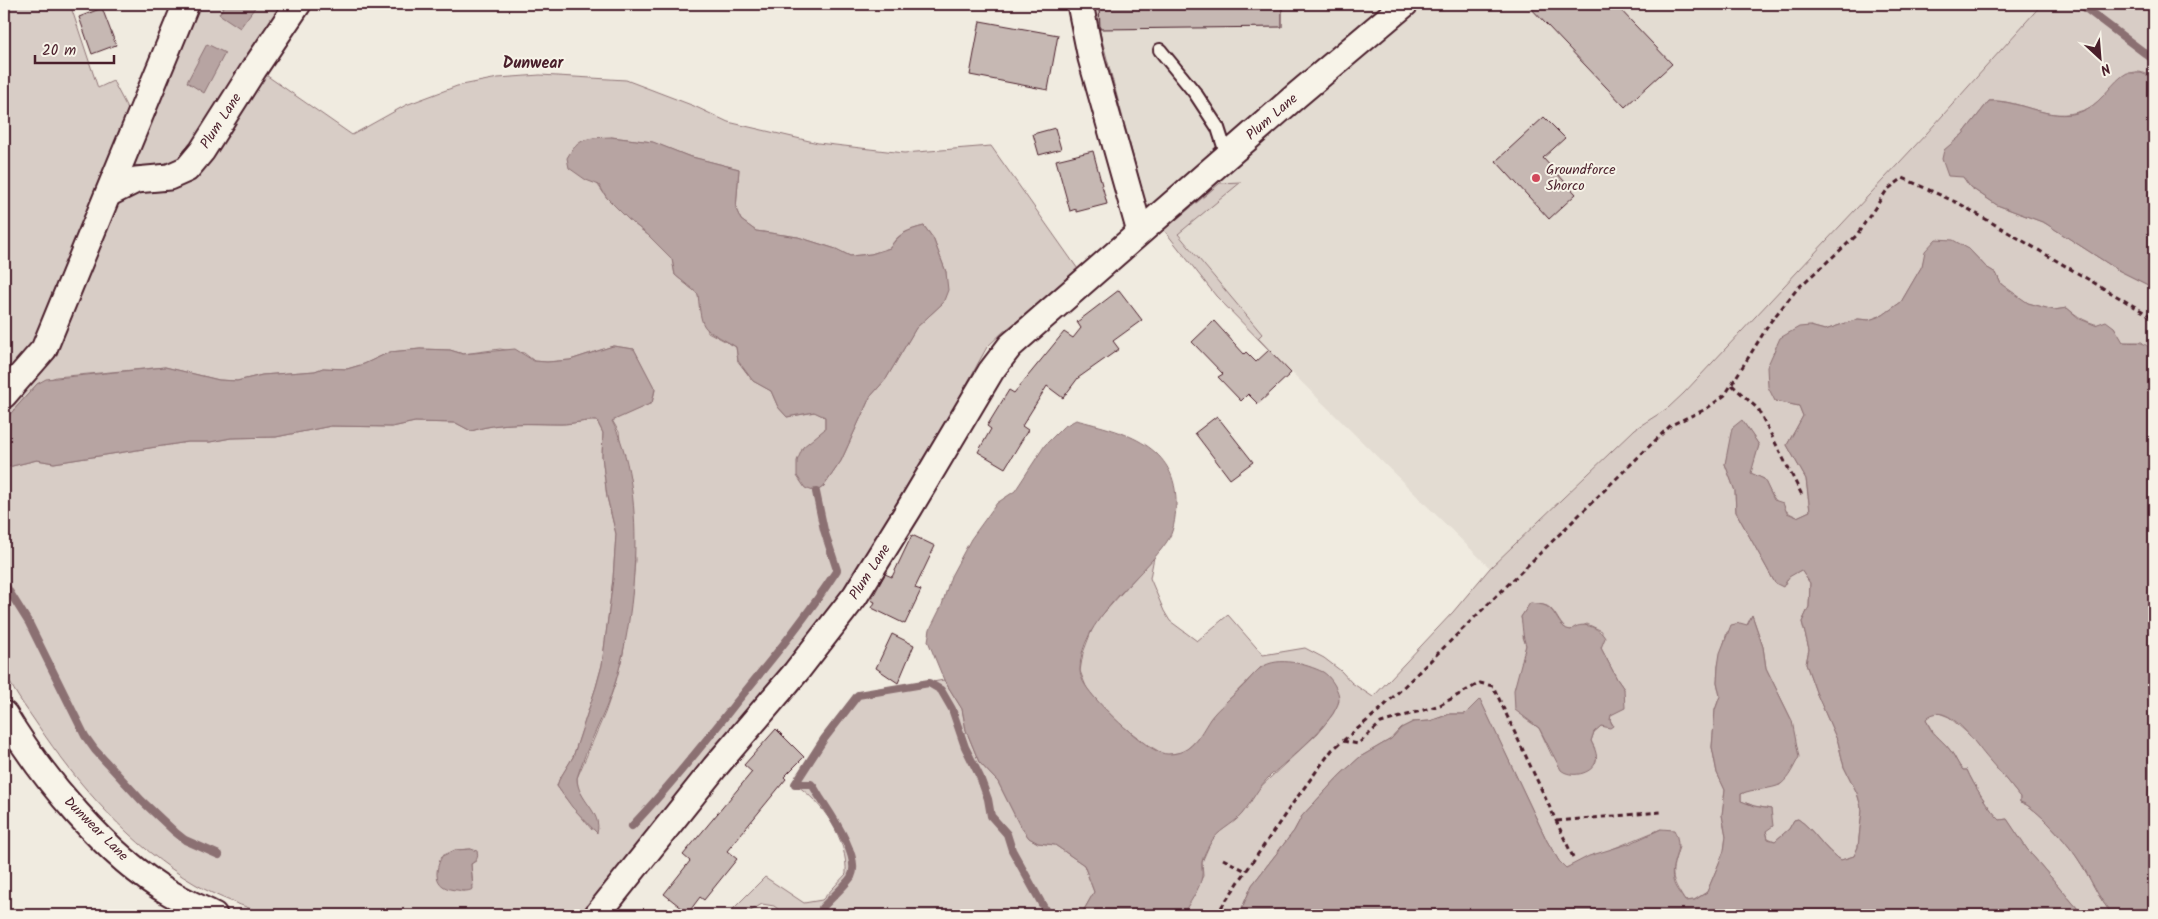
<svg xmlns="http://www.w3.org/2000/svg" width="2158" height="919" viewBox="0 0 2158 919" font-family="Kalam,sans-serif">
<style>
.built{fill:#e3dcd2}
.green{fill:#d8cdc6;stroke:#917678;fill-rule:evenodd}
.water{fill:#b7a4a2;stroke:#8b6f72}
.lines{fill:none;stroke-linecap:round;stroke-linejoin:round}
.stream{stroke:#8b6f72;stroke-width:8}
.building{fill:#c6b8b3;stroke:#4a1f2b}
.lane-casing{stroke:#4a1f2b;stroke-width:16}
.street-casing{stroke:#4a1f2b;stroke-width:29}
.path{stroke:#4a1f2b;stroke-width:3;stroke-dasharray:5 4;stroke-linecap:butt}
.lane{stroke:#f7f3e8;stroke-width:12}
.street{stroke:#f7f3e8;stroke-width:25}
.poi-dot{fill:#d1495b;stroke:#f7f3e8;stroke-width:2}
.labels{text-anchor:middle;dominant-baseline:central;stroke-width:4;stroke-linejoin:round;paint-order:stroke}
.street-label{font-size:14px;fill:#4a1f2b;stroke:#f7f3e8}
.poi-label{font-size:14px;fill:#4a1f2b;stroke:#f7f3e8;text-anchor:start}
.quarter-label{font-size:16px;font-weight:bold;fill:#4a1f2b;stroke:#f7f3e8}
</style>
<rect width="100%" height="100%" fill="#f0ebe0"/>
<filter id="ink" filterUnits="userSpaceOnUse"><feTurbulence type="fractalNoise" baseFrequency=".02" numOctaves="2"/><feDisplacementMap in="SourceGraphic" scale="10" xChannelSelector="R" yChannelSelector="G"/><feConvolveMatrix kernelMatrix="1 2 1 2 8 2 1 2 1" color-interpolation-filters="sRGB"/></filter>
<g filter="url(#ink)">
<polygon class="built" points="1099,4 2042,4 1927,133 1684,393 1668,408 1635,429 1490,568 1272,353 1257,338 1261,333 1178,234 1148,212 1099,29"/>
<g class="green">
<polygon points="4,4 70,4 98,88 113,81 133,119 49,318 4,387"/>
<polygon points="197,4 226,4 219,14 256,6 253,4 290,4 181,164 152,167 133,165"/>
<polygon points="1086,4 1099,4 1099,29 1148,212 1144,215"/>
<path d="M2042 4H2154V78C2121 56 2110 101 2084 110 2047 124 2023 99 1989 101L1963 134 1945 150 1970 187 1997 205 2045 223 2118 270 2154 288V355L2142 342H2122L2114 327C2093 325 2084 322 2067 308L2054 310 2046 308 2028 303 2012 293 2001 284 1996 273 1986 267 1969 249 1926 251 1922 266 1901 302 1883 315 1869 320 1858 319 1825 330 1810 326 1775 401 1799 406 1803 416 1787 445 1806 479 1810 511 1797 517C1780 510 1771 496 1764 479L1750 473 1759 445 1742 421 1729 449 1725 464 1735 491 1736 512 1775 583 1801 570 1810 583 1809 607 1802 622 1809 649 1806 664 1816 692 1838 742 1844 767 1857 793 1862 810 1858 847 1854 856 1841 860C1824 850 1815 830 1798 819L1794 820 1789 829 1775 841 1768 838 1766 831 1771 809 1754 806 1741 801V794L1750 790 1780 785 1792 721 1766 668 1763 647 1752 615 1747 626 1727 632 1718 666 1717 682 1720 696 1715 710 1712 747 1717 773 1725 790 1722 815 1726 836 1724 851 1707 892 1694 900 1685 901C1670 877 1670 874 1679 847L1661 829 1566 868 1559 861 1547 841 1480 700 1465 714H1450L1430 721 1413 722 1401 728 1391 739 1360 757 1340 775 1302 816 1294 831 1252 885 1239 915H1182L1203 876 1202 862 1211 841 1220 831 1241 815 1255 792 1318 733 1333 714 1339 701 1262 666 1212 717 1199 738 1184 752 1165 755 1148 745 1121 725 1098 702 1087 689 1080 671 1083 653 1094 624 1154 557 1150 578 1164 611 1170 621 1197 641 1228 615 1263 655 1305 648 1324 658 1341 671 1352 683 1373 697 1453 612 1490 568 1635 429 1668 408 1684 393 1927 133ZM1531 603C1536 604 1542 604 1547 606 1557 611 1561 631 1571 630 1576 629 1582 626 1587 624L1602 631 1601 648 1617 679 1624 689 1617 710 1611 715 1610 720 1613 725 1601 726 1594 732 1591 741 1595 749 1552 756 1539 728 1524 718 1522 663 1526 645 1523 637 1524 629 1521 617Z"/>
<path d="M263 73 352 135 406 105 457 86 498 78 540 75 626 80 694 106 728 122 818 143 904 153 991 146 1080 272 1003 332 987 347 877 548 816 628 588 915H269C243 906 219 898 195 884 133 848 76 783 37 724 27 709 9 686 4 668 1 655 4 626 4 612 4 564 4 516 4 468L37 460 54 463 188 442H210L231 438 276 437 331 426 392 427 415 422 456 423 471 431C503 421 529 424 561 424 573 424 585 420 597 421L603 433 602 456 607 497 616 534 613 579 602 665 596 687 573 757 559 780 557 786C567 802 581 815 592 830L584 799 578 788 577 778 605 713 616 681 623 654 632 593 635 560 619 432 612 420 652 403 655 390 634 349 613 346 570 360 547 362 534 361 524 353 500 349 463 354 450 350 420 349 390 352 364 364 347 369 323 368 315 371 262 375 237 381 219 380 165 367 56 377 37 384 4 421V406L117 203 128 193 161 186ZM611 137 652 142 688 156 739 169 736 209 741 220 756 231 798 237 836 249 850 256 871 254 890 248C897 233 909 230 924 226L933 238 946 272 943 303 916 328 886 379 870 397 841 461 824 486 816 492V438L825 429V417L815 412 787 417 778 407 771 391 753 381 738 361 736 347 708 332 698 294 675 275 672 259 648 235 628 219 607 198 598 185ZM471 849 476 861 471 864 473 886 464 891H460L455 850Z"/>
<polygon points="1241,182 1178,234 1262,334 1258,338 1272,353 1216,296 1164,230 1220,183"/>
<path d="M944 680 962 709 966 730 979 762 998 782 1019 824 1029 838 1038 843 1055 845 1084 865 1094 892 1081 915H786L774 906 762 904 744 915H727L765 877 804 903 822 900 846 874C848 839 823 803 795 784L824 739 858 695Z"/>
<path d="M1939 713 1949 717 1973 738 2020 797V802C2036 806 2069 845 2078 859 2091 878 2097 897 2113 915H2083L2027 849 2007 819 2000 820C1989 810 1973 784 1967 770H1963C1957 764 1955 756 1950 750 1940 737 1932 735 1926 719L1931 714Z"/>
</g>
<g class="water">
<polygon points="226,4 253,4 256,6 240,28 219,14"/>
<polygon points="207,44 225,53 204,93 187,82"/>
<path d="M2127 73H2141L2154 78V288L2118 270 2045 223 1997 205 1970 187 1963 177 1948 176 1942 159 1944 150 1963 134 1989 101C2021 99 2055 126 2087 109 2103 101 2113 80 2127 73Z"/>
<path d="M611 137 653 142 688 156 739 169 736 209 741 220 756 231 798 237 836 249 850 256 871 254 890 248C898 234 908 230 924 226L933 238 946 272 948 290 943 303 916 328 886 379 870 397 841 461 824 486 816 492 805 488 797 476V461L803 447 825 429V417L814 412 787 417 778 407 771 391 753 381 738 361 736 347C703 326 702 336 698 294L675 275 672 259 648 235 628 219 607 198 599 185 586 180 569 168 567 158C579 137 588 138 611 137Z"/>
<path d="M1936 239 1953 240 1969 249 1986 267 1996 273 2001 284 2028 303 2054 310 2067 308 2080 319 2095 325 2106 321 2114 327 2123 342C2139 344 2143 338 2154 354V915H2113C2097 897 2091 878 2078 859 2069 845 2036 806 2020 802V797C2009 783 1997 769 1985 755 1974 742 1946 698 1926 719 1931 735 1940 737 1950 750 1955 756 1957 764 1963 770H1967C1973 784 1989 810 2000 820L2007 819 2027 849 2083 915H1239L1252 885 1294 831 1302 816 1340 775 1360 757 1391 739 1401 728 1413 722 1430 721 1450 714H1465L1480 699 1547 841 1559 861 1566 868 1589 856 1631 843 1661 829 1674 830C1685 850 1669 860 1673 880 1674 887 1681 895 1685 901L1695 900 1707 892 1724 851 1726 836 1722 815 1725 790 1717 773 1712 747 1715 710 1720 696 1717 682 1718 666 1720 653 1731 625 1740 623 1747 625 1752 615 1763 647 1766 668 1792 721 1799 757C1794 766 1789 778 1781 784 1772 790 1753 788 1741 794V801L1754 806 1771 809 1773 826 1766 831 1768 839 1775 841 1789 829 1794 820 1798 819C1815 830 1824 851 1841 860L1854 856 1858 847 1862 810 1857 793 1844 767 1838 742 1816 692 1806 664 1809 649 1802 622 1809 607 1810 583 1801 570 1789 577 1783 587 1775 583 1736 512 1735 491 1725 464 1732 428 1742 420 1759 445 1751 473 1764 479 1774 500 1783 503 1787 513 1797 517 1810 511 1806 479 1787 445 1803 416 1799 406 1775 401 1768 387 1767 367 1780 338 1799 327 1810 326 1825 330 1858 319 1869 320 1883 315 1901 302 1922 266 1925 251Z"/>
<path d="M613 346 634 349 655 389 652 403 612 421C647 487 637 613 615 683 605 716 586 747 577 778 577 800 603 812 597 833L572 807 557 786 559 780 573 757 596 687 602 665 613 579 616 534 607 497 602 456 603 433 597 421C585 420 573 424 561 424 529 424 503 421 471 431L456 423 415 422 392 427 331 426 276 437 231 438 210 442H188L54 463 37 460 4 468V421L37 384 46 379 165 367 219 380 237 381 262 375 315 371 323 368 347 369 364 364 390 352 420 349 450 350 463 354 515 349 534 361 547 362 570 360Z"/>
<path d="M1076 420C1125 432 1178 445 1176 506 1175 519 1174 532 1166 543 1140 580 1079 621 1080 670 1080 680 1089 691 1096 699 1108 713 1151 755 1168 754 1192 754 1199 736 1210 719 1218 708 1231 698 1241 688 1248 682 1254 672 1262 667 1279 656 1306 664 1323 672 1330 676 1340 691 1339 700 1336 721 1287 761 1271 775 1258 787 1252 802 1242 814 1232 826 1217 830 1210 844 1207 849 1203 856 1202 862 1201 866 1203 872 1202 876 1200 889 1189 904 1182 915H1081L1094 892 1084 865 1055 845 1038 843 1029 838 1019 824 998 782 979 762 966 730 962 709 944 680 928 641 930 629 942 605 951 576 971 539 997 503 1015 491 1045 445 1063 427Z"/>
<path d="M1530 603C1535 604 1542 604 1546 606 1558 612 1558 629 1571 630 1581 620 1599 627 1605 638L1601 648 1617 679 1624 689 1625 708 1611 715 1610 720 1613 726 1610 728 1601 726 1594 732 1591 741C1594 747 1598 755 1596 761 1592 775 1570 778 1561 770L1539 728 1515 710 1514 690 1526 645C1522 636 1523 627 1521 617Z"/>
<path d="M471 849 477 851C479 859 476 860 471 864L473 889C467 892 463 891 457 890 435 889 433 874 442 856L455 850Z"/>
</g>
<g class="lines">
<g class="stream">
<polyline points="2080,4 2154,60"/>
<polyline points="4,583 29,623 85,736 95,750 141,800 175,832 185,840 219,855"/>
<path d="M632 826C669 787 702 746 735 704 771 660 806 618 837 570L824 530 816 492"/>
<path d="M823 915 822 908C829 900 846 885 851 877 862 857 829 812 819 796 816 792 815 787 811 784H795L824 739 858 695 929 683 941 690 952 709 965 747 980 777 988 799 991 816 1007 834 1012 850 1048 915"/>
</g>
</g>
<g class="building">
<polygon points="1099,4 1282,4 1282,27 1100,29"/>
<polygon points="1527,4 1615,4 1672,64 1625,107"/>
<polygon points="102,8 116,45 92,54 79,17"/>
<polygon points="980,21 1058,35 1048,90 970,75"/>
<polygon points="1544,117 1565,138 1543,158 1576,194 1549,219 1496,161"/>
<polygon points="1055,128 1061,149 1039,155 1033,134"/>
<polygon points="1093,151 1107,204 1076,212 1076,209 1070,211 1056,160"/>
<polygon points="1119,290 1142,320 1113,341 1119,349 1078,378 1063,398 1047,386 1022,426 1028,430 1005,468 978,452 991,429 987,426 1009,390 1014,393 1064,332 1073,338 1081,328 1077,322"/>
<polygon points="1214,321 1244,354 1246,352 1256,362 1269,350 1291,373 1258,404 1248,394 1241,401 1218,377 1223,374 1192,342"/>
<polygon points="1217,416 1253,462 1230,479 1195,433"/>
<polygon points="912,535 935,546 915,588 921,590 905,624 872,608 875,602 871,600 885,574 892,577"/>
<polygon points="892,634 914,645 898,683 876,668"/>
<polygon points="776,729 804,757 784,777 786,779 727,851 737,859 704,900 700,897 688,913 664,894 690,861 683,855 752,772 744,765"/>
</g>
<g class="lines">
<defs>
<polyline id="lane" points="1160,50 1195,93 1218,128 1227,156"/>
<g id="street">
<polyline points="1080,4 1091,58 1140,232"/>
<polyline points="110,193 136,180 169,177 187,169 202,151 254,69 298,4"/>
<polyline points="4,395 44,349 186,4"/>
<path d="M4 714C41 776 107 857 170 893 184 901 200 908 214 915"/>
<polyline points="597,915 715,767 796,672 855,596 909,509 991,371 1010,346 1297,95 1405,4"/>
</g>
</defs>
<use href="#lane" class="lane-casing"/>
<use href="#street" class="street-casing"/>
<g class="path">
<polyline points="1732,385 1758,409 1802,495"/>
<polyline points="1343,741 1358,744 1381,723 1440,705 1480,683 1493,686 1573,857"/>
<polyline points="1557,821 1661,812"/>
<polyline points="1223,859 1246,871"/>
<polyline points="1216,915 1293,803 1332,750 1381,709 1671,425 1706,409 1725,395 1771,321 1798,288 1856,236 1887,190 1903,178 1960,204 2154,318"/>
</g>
<use href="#lane" class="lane"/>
<use href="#street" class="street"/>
</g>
</g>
<circle class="poi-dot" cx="1536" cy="178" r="5"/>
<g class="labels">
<g class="street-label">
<text transform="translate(1272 117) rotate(-41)">Plum Lane</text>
<text transform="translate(221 121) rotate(-57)">Plum Lane</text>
<text transform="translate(870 572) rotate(-57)">Plum Lane</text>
<text transform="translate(96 829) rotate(45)">Dunwear Lane</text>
</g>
<g class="poi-label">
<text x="1546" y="170">Groundforce<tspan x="1546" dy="16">Shorco</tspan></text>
</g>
<g class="quarter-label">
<text x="533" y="63">Dunwear</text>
</g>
</g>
<rect width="2158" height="919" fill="none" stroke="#f7f3e8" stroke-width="20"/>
<rect x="10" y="10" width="2138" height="899" fill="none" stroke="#4a1f2b" stroke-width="2" filter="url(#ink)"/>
<g transform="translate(2100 58) rotate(154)" stroke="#f7f3e8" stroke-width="4" paint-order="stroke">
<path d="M0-4L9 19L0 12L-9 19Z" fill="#4a1f2b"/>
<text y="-8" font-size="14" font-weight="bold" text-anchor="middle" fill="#4a1f2b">N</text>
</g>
<path d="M35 55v8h79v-8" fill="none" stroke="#4a1f2b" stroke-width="2.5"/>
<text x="42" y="55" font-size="15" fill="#4a1f2b" stroke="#f7f3e8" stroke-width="4" paint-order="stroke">20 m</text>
</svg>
